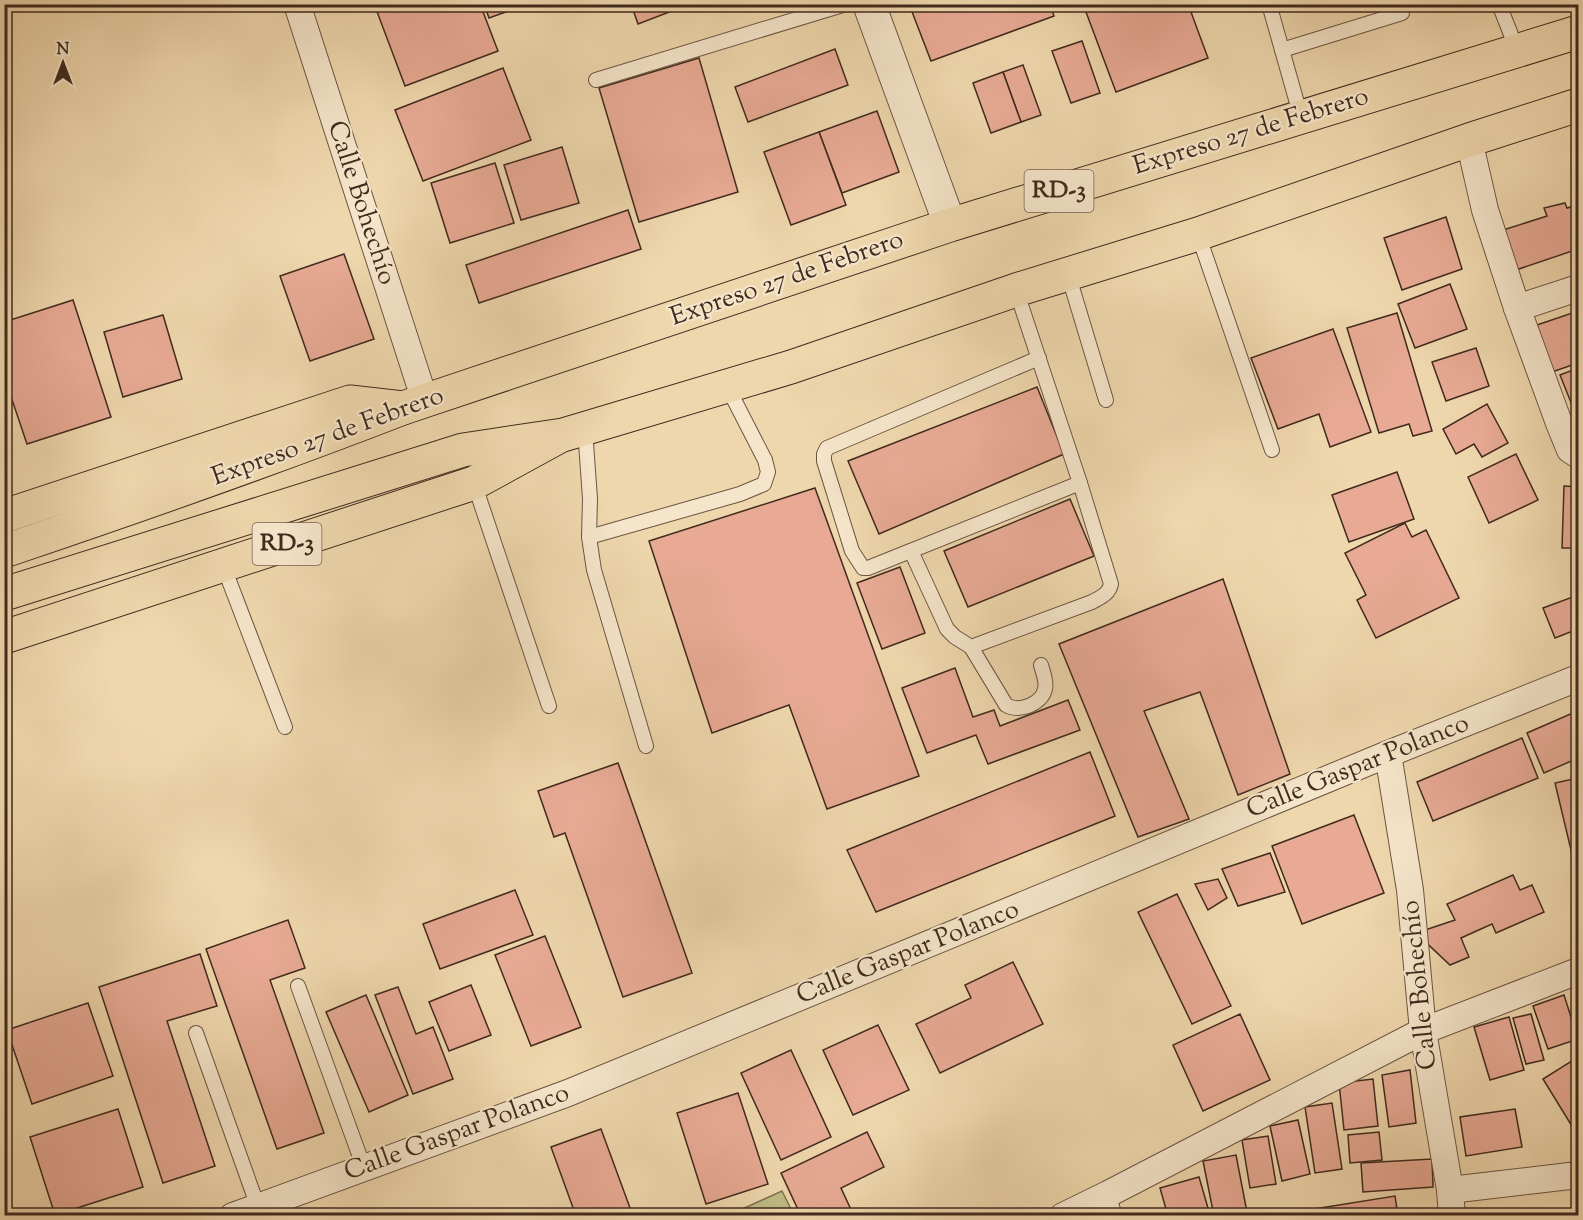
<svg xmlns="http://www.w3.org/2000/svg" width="1583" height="1220" viewBox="0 0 1583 1220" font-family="'Sorts Mill Goudy',serif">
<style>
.green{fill:#c0bc85;stroke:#807352;stroke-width:1.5}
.building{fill:#e8aa94;stroke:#412a1e;stroke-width:1.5}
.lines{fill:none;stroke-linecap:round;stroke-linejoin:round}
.service-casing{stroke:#6c5542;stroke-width:16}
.minor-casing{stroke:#6c5542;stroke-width:28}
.tertiary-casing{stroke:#6c5542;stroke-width:34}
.primary-casing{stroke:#412a1e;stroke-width:35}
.motorway-casing{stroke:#412a1e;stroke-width:35}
.service{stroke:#f5e5ca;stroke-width:14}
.minor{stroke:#f5e5ca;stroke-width:26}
.tertiary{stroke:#f5e5ca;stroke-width:32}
.primary{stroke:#efd7ad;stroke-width:33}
.motorway{stroke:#efd7ad;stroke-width:33}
.labels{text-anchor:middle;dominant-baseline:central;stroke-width:4.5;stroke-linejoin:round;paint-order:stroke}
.shield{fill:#f5e5ca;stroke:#776252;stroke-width:1.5}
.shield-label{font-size:24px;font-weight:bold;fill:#412a1e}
.street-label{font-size:26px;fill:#412a1e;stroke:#f5e5ca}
</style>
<rect width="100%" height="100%" fill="#efd7ad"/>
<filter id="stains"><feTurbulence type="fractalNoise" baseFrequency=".00333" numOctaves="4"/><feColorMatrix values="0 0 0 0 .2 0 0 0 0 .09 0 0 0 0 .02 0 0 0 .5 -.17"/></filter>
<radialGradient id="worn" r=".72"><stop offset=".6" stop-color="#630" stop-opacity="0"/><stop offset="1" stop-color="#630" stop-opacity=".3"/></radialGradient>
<polygon class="green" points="782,1191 794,1215 729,1215"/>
<g class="building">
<polygon points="388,4 480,4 498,51 405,86 376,9"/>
<polygon points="484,4 528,4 489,18"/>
<polygon points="631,4 685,4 685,6 638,24"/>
<polygon points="909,4 1050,4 1054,16 931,61"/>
<polygon points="1083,4 1188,4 1208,58 1116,92"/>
<polygon points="1082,41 1100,93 1071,103 1052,51"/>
<polygon points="835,49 848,85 748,122 735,87"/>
<polygon points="699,58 738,192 639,222 599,88"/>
<polygon points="1023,65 1041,115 1021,122 1003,72"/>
<polygon points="503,68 531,140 423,181 395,110"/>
<polygon points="1003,72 1021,122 991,133 973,83"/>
<polygon points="877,111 899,172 842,193 819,132"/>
<polygon points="819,132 846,205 791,225 764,152"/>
<polygon points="562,147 579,203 521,220 504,165"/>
<polygon points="495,163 514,223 450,243 431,183"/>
<polygon points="1565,203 1567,208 1578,205 1578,249 1516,270 1500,231 1547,216 1544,208"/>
<polygon points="628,210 641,249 479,303 466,265"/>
<polygon points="1446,217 1462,269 1402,290 1384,238"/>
<polygon points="344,254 374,339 310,361 280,276"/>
<polygon points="1450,284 1467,329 1415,348 1398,304"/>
<polygon points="73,300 111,417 27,444 4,376 4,322"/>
<polygon points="1578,311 1578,363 1552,372 1537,325"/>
<polygon points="1397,313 1432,431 1413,436 1409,424 1379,433 1347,328"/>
<polygon points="163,315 182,379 123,397 104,332"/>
<polygon points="1333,329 1371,432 1330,447 1319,414 1278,429 1251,358"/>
<polygon points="1476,348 1489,386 1446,401 1432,362"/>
<polygon points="1578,368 1578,420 1560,375"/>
<polygon points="1037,387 1064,454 879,534 848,461"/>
<polygon points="1487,404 1508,443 1482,457 1474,444 1456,454 1443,429"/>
<polygon points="1516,454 1538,500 1489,523 1468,477"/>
<polygon points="1397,472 1414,519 1349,542 1332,495"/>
<polygon points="1564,486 1578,487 1578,548 1562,548"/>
<polygon points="815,488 919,776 827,809 789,705 712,733 649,541"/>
<polygon points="1070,499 1094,556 968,607 944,551"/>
<polygon points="1405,523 1412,537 1426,530 1459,598 1376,638 1357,600 1366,595 1345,553"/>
<polygon points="900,567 925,633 882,649 857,583"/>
<polygon points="1223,579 1290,774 1238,795 1200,692 1144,711 1189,819 1138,837 1059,644"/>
<polygon points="1578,595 1578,629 1555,638 1543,608"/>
<polygon points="955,668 973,717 994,710 1000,726 1068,700 1080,730 988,764 976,735 927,753 902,688"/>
<polygon points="1575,712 1578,721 1578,758 1544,773 1527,733"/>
<polygon points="1522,738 1538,778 1433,821 1417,782"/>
<polygon points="1090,752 1115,816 876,912 847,850"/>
<polygon points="618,763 692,973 623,997 565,833 554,837 538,791"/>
<polygon points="1578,778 1578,874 1577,875 1555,783"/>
<polygon points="1354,815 1384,893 1302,924 1272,846"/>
<polygon points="1270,853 1285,892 1238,906 1222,869"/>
<polygon points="1513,875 1520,890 1532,885 1544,912 1496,933 1492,924 1461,938 1469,957 1450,965 1416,933 1455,920 1447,904"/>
<polygon points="1218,879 1227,898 1208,910 1195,884"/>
<polygon points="515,890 533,935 440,969 423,924"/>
<polygon points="1177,894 1231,1006 1192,1024 1138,912"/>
<polygon points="288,920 305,968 270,980 324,1133 277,1149 206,949"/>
<polygon points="545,936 581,1027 531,1046 495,955"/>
<polygon points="200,954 217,1006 167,1021 215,1166 163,1183 99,987"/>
<polygon points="1013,962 1043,1024 940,1073 916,1024 971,998 965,985"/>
<polygon points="471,985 491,1035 449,1051 429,1002"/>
<polygon points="398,987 416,1034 433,1027 453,1079 413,1094 375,995"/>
<polygon points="366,995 408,1095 369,1112 326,1012"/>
<polygon points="1564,995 1578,1039 1548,1049 1533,1006"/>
<polygon points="88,1003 113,1076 32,1104 7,1030"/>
<polygon points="1240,1014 1270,1080 1203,1111 1173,1045"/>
<polygon points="1531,1014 1544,1060 1526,1064 1513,1018"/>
<polygon points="1509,1017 1524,1070 1490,1080 1474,1027"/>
<polygon points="878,1025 909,1090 853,1115 823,1050"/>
<polygon points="791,1050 831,1137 781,1160 741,1073"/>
<polygon points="1578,1057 1578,1136 1543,1079"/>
<polygon points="1410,1070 1416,1123 1389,1127 1382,1075"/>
<polygon points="1373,1079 1378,1126 1344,1130 1339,1083"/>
<polygon points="738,1093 768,1184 706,1204 677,1113"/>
<polygon points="1332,1103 1342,1169 1315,1173 1305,1107"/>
<polygon points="118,1109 143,1187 55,1215 30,1137"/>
<polygon points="1515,1109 1522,1147 1466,1156 1460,1117"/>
<polygon points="1298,1120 1310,1174 1282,1181 1270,1126"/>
<polygon points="601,1129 633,1216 576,1216 551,1147"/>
<polygon points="867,1132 884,1167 841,1188 854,1216 801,1216 781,1173"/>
<polygon points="1379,1132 1382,1160 1350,1163 1348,1135"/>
<polygon points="1268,1136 1276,1184 1250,1188 1242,1140"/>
<polygon points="1236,1155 1247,1212 1226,1216 1214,1216 1203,1161"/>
<polygon points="1432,1159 1433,1187 1363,1192 1361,1163"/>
<polygon points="1199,1177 1210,1215 1168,1216 1160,1188"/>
<polygon points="1395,1196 1398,1216 1270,1216"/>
</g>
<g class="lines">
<defs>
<g id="service">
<polyline points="1269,4 1301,117"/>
<polyline points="1499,4 1517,50"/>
<polyline points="1282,50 1402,13"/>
<polyline points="596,80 846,4"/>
<polyline points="1198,234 1272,450"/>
<polyline points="1068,274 1106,400"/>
<polyline points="1039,358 827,448 824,454 824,461 852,551 863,568 868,568 1080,483"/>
<polyline points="585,429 590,499 589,537"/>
<polyline points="474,483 549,706"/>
<path d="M911 551 947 629 955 637 971 647 1092 602C1101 597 1109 594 1111 584L1080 483 1016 290"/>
<polyline points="223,565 285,727"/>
<path d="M971 647 1006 705C1019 713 1042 704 1045 689 1047 681 1043 673 1041 665"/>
<polyline points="646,746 594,570 589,537 740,494 764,484 768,472 765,460 727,386"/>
<polyline points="298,986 364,1168"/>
<polyline points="196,1033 258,1207"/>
<polyline points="1108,1194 1115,1216"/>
</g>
<g id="minor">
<polyline points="297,4 425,401"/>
<polyline points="1469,140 1485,210 1517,308 1559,423 1570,450 1578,455"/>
<polyline points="1517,308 1578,288"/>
<polyline points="1388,754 1410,890 1423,1031 1450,1190 1452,1216"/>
<polyline points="1450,1190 1578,1175"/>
<polyline points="233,1216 568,1093 1388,754 1578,678"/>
<polyline points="1063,1216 1108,1194 1423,1031 1578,971"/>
</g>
<polyline id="tertiary" points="869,4 950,225"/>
<g id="primary">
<polyline points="4,516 350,402 403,408"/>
<polyline points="4,637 474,483 560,436"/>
</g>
<g id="motorway">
<path d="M4 551C138 506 271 459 403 408L950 225 1578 32"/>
<polyline points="4,594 463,450 563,435 791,367 1016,290 1198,234 1469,140 1578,105"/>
</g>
</defs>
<use href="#service" class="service-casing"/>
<use href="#minor" class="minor-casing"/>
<use href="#tertiary" class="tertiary-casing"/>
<use href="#primary" class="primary-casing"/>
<use href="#motorway" class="motorway-casing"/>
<use href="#service" class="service"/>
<use href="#minor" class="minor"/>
<use href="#tertiary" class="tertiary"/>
<use href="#primary" class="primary"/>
<use href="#motorway" class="motorway"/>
</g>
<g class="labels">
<g class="shield">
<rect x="1024.5" y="170" width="69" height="42" rx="4.5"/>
<rect x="252.5" y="523" width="69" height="42" rx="4.5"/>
</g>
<g class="shield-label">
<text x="1059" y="191">RD-3</text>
<text x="287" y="544">RD-3</text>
</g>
<g class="street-label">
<text transform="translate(1251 132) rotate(-17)">Expreso 27 de Febrero</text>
<text transform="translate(361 203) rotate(72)">Calle Bohechío</text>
<text transform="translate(787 279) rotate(-19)">Expreso 27 de Febrero</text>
<text transform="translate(328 437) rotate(-20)">Expreso 27 de Febrero</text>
<text transform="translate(1358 767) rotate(-22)">Calle Gaspar Polanco</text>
<text transform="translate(908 953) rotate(-22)">Calle Gaspar Polanco</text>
<text transform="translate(1420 985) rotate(-96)">Calle Bohechío</text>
<text transform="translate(457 1133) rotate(-20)">Calle Gaspar Polanco</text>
</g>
</g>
<rect width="1583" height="1220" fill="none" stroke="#efd7ad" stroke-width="24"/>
<rect x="6" y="6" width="1571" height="1208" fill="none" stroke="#412a1e" stroke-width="3"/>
<rect x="12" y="12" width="1559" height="1196" fill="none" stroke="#412a1e" stroke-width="1.5"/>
<g transform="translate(63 63)" stroke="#f5e5ca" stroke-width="4.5" paint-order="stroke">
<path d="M0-4.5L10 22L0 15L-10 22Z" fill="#412a1e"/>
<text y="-9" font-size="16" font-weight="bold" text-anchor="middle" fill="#412a1e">N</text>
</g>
<rect width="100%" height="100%" filter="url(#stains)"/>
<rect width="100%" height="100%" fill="url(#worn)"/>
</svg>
